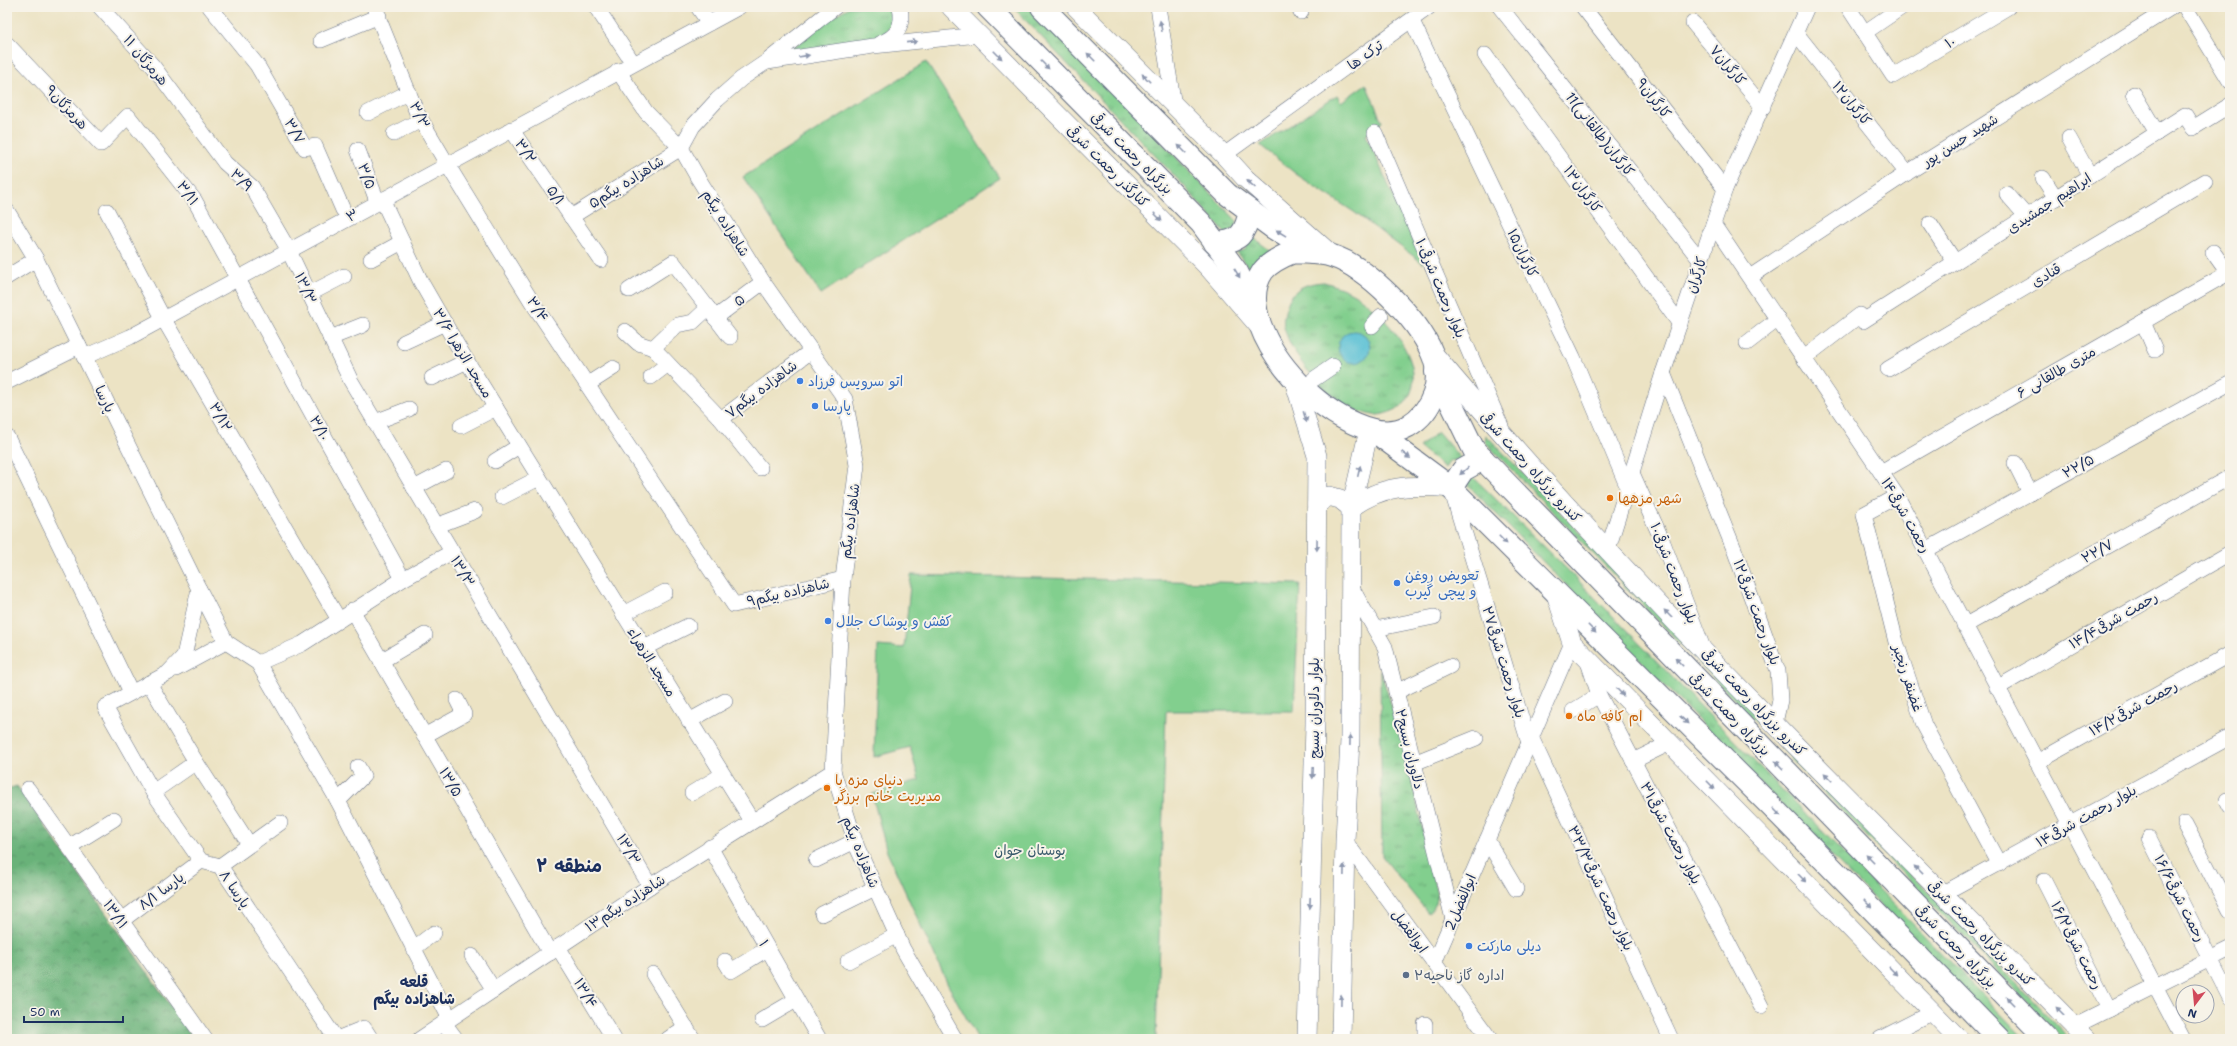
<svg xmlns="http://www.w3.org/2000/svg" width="2237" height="1046" viewBox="0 0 2237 1046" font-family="'Shantell Sans','Playpen Sans Arabic',sans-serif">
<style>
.grass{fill:url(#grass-tufts);stroke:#4e7f76}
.forest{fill:url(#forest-crowns);stroke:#42706c}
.park{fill:#82cf8e;stroke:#4e7f76}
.water{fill:#57bfd4;stroke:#397799}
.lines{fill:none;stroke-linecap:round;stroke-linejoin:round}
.minor-casing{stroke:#646e82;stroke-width:16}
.major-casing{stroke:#646e82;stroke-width:20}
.highway-casing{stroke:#646e82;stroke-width:24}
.minor{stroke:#fff;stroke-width:15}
.major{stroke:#fff;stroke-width:19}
.highway{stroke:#fff;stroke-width:22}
.oneway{fill:#8d97ae}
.shop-dot{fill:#3f7fe0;stroke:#f7f3e8;stroke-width:1.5}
.food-dot{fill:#e8710a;stroke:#f7f3e8;stroke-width:1.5}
.service-dot{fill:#5c6f8a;stroke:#f7f3e8;stroke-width:1.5}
.labels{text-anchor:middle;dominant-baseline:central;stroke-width:4;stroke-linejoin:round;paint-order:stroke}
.street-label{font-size:14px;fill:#1b2f5e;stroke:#f7f3e8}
.shop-label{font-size:14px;fill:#366cbe;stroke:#f7f3e8;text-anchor:start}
.food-label{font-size:14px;fill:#c56008;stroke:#f7f3e8;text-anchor:start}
.park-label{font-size:14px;fill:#35576a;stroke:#f7f3e8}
.service-label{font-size:14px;fill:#4e5e75;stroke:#f7f3e8;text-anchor:start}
.neighbourhood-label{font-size:15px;font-weight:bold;fill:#1b2f5e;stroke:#f7f3e8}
.district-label{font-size:18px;font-weight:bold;fill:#1b2f5e;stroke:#f7f3e8}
</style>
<defs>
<pattern id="grass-tufts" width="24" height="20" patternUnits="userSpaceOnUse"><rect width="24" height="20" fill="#82cf8e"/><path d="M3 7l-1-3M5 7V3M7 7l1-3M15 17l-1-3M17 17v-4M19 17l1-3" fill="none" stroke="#6aa877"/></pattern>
<pattern id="forest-crowns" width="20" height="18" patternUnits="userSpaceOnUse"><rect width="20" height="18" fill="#69b279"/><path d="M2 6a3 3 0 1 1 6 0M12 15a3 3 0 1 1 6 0" fill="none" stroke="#569166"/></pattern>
</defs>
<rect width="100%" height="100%" fill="#f7f3e8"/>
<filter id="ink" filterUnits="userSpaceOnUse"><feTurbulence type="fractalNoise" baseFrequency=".025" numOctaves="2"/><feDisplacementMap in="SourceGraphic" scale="8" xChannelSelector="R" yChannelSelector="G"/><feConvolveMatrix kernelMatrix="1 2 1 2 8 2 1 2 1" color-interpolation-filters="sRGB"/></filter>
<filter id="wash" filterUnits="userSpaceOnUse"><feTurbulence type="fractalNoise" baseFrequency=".012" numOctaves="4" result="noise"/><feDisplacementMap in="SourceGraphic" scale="16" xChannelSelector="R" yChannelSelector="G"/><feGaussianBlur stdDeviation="0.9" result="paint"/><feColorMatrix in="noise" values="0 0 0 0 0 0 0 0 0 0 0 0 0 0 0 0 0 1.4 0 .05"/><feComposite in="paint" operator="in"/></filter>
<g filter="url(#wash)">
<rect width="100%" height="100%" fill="#ece3c4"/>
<g class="grass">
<path d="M849 7H887C891 14 893 23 888 30 876 45 806 50 786 53L826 21Z"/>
<polygon points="1013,7 1032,7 1237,221 1236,228 1225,233 1185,187"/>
<polygon points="1251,236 1272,252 1259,261 1250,271 1237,252 1245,250"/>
<path d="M1324 282C1337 286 1349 290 1360 298 1388 318 1433 370 1404 404 1398 410 1382 416 1373 415 1337 410 1292 361 1284 327 1282 319 1286 307 1289 300 1297 286 1309 283 1324 282Z"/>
<polygon points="1438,432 1461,459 1450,461 1445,468 1419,447"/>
<polygon points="1486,435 2070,1039 2063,1039 1485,442"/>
<polygon points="1470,474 1562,564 2025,1039 2011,1039 1464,481"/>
<path d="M1380 670 1404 744 1436 891C1438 901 1436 907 1428 913L1382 856Z"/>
</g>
<polygon class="forest" points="17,786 194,1039 7,1039 7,789"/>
<g class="park">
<polygon points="926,62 1000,178 821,294 743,177"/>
<polygon points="1366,84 1382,122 1366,135 1424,264 1354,212 1296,174 1260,145 1337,95 1341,102"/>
<polygon points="911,575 1300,584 1294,711 1166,711 1156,1039 978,1039 948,985 887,852 872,794 919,780 910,747 874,757 878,646 904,648"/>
</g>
<circle class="water" cx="1354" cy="347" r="16"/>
</g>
<g filter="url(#ink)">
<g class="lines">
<defs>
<g id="minor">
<polyline points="100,7 153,66 225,163 252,187 288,249 351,381 650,886"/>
<polyline points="210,7 257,65 305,148 315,146 343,210"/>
<polyline points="374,7 417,113 447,164 532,302 734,605 843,579"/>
<polyline points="596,7 633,63"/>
<polyline points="698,7 709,23"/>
<polyline points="1158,7 1174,106"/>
<polyline points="1299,7 1301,12"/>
<polyline points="1500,7 1701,261"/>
<polyline points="1583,7 1725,189"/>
<polyline points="1848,7 1893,76 2008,7"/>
<polyline points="2185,7 2230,81"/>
<polyline points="1412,21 1573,357 1628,488"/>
<polyline points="1693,23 1763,107"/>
<polyline points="1796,33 1907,173"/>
<polyline points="1864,33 1902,7"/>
<polyline points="321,40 379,16"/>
<path d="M880 43C897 37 904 26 900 7"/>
<polyline points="7,44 101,144 128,116 195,201 403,579"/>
<polyline points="1485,55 1680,324"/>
<polyline points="767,62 873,46 978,35"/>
<polyline points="618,71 646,112 681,148 698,178 763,282 845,399 857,465 843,579 833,771 857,847 903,949 955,1039"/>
<polyline points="2134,94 2157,133"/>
<polyline points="368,113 409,92"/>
<polyline points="511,129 601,260"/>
<polyline points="1375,133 1501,426"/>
<polyline points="394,134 421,120"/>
<polyline points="2069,138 2090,176"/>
<polyline points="358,150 377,201"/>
<polyline points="1224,155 1429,7"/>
<polyline points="2043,178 2056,198"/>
<polyline points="2007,194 2027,217"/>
<polyline points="382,199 421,282 460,350 752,821"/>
<polyline points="7,211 36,259 199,589 184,656 168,673 105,707 153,792 201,861 220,866 336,1039"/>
<polyline points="107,211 163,318 339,620"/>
<polyline points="571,217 681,148 693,126 717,100 741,79 766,62 835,7"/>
<polyline points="1713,224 1897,496 2183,1039"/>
<polyline points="1930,224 1955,262"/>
<polyline points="2213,252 2228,273"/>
<polyline points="371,259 402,242"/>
<polyline points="7,277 36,259"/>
<polyline points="1750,277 1907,173 2172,7"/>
<polyline points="629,290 673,262 730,337"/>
<polyline points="309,294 344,276"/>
<polyline points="708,308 693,322 677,325 653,348 721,419"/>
<polyline points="715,318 763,282"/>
<polyline points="1863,321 2185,115 2193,128 2230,105"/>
<polyline points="2143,322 2155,350"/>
<polyline points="1372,326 1381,316"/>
<polyline points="625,331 638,343 653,348"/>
<polyline points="330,338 363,325"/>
<polyline points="404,342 445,323"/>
<polyline points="1747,343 1778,319"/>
<polyline points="84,357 130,337 739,7"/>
<polyline points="1804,358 1860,315"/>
<polyline points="1888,369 2205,181"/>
<polyline points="1663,373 1734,549 1778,671 1780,700 1775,723"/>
<polyline points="651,377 668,364"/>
<polyline points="432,378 467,361"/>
<polyline points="1314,379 1333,366"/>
<polyline points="7,382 79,346"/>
<polyline points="588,384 613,368"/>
<polyline points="375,422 409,409"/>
<polyline points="461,426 496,408"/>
<polyline points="7,437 131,692"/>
<polyline points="495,461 519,446"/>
<polyline points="2015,463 2030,493"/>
<polyline points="760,468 721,419 811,351"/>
<polyline points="1881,472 2230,272"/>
<polyline points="1632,473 1662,540 1703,648"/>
<polyline points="414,488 446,471"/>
<polyline points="1452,492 1529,743"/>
<polyline points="1897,496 1864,514 1896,642 1924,725 1999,864"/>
<polyline points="502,497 539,478"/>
<polyline points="436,526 475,511"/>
<polyline points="1926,550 2230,383"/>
<polyline points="1607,552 1663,373 1725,189 1807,7"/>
<polyline points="1350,585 1385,647 1453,919"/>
<polyline points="199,589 226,642 258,663 338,801 450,1019"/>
<polyline points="352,610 550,953"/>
<polyline points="623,614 665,592"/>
<polyline points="1964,626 2230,477"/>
<polyline points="1375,629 1434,617"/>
<polyline points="644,648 688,626"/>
<polyline points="1587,659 1599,695 1761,1006"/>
<polyline points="381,661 425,635"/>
<polyline points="258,663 302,644 403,579 452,552"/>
<polyline points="176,669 226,642"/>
<polyline points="149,683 196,762 249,844"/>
<polyline points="1997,688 2230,553"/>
<polyline points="1396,692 1450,666"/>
<polyline points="1573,711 1599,695"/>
<polyline points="689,721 725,701"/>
<polyline points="424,736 464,714 457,700"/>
<polyline points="1531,737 1671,1039"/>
<polyline points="1633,761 1670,743"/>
<polyline points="2037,762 2230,654"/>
<polyline points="1414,763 1476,738"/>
<polyline points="28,789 205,1039"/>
<polyline points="153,792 196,762"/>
<polyline points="692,793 722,775"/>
<polyline points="2227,800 2230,806"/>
<polyline points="338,801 363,776 358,767"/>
<polyline points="2185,824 2230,911"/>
<polyline points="2149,838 2230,998"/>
<polyline points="1487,840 1516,889"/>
<polyline points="1345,841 1490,1039"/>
<polyline points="69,847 114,819"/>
<polyline points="710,847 819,1039"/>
<polyline points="816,860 855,841"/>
<polyline points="220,866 280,823"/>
<polyline points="2044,881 2109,1009"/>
<polyline points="1942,894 2230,737"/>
<polyline points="822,914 875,888"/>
<polyline points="121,921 201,861"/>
<polyline points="558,947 614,1039"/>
<polyline points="413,949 434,933"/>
<polyline points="472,956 494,990"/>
<polyline points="725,961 731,971 767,949"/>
<polyline points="848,961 897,935"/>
<polyline points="1434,963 1572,643"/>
<polyline points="653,974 693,1039"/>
<polyline points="762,1020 796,1000"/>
<polyline points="444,1023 456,1039"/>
<polyline points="2075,1026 2230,949"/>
<polyline points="337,1039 364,1028 371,1039"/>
<polyline points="420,1039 650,886 833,771"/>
<polyline points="668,1039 686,1027"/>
<polyline points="1425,1039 1425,1024"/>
<polyline points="1880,1039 1933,1012"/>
</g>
<g id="major">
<polyline points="951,7 1208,267 1258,325"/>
<polyline points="1076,7 1224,155 1245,178 1333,256"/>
<path d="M1433 353C1636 595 1866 814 2087 1039"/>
<polyline points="1294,380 1317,456 1315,724 1307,1039"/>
<path d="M1317 504 1329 496 1340 499 1351 508C1382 484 1413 485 1451 488"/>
<polyline points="1555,591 1572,643 1959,1039"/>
<polyline points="1341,1039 1345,841 1350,740 1351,508 1369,430"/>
</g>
<g id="highway">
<polyline points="988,7 1201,223 1237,272 1256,310"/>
<polyline points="1042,7 1227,194 1272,227 1313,253"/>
<path d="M1215 243C1240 242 1245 234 1250 211"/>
<path d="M1293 252C1306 253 1320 252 1332 256 1367 267 1418 319 1432 353 1444 380 1433 411 1408 426 1350 459 1222 330 1263 271 1270 262 1283 256 1293 252Z"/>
<polyline points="1436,372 1474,450 2047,1039"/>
<polyline points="1374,431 1451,488 1781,816 1999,1039"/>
<polyline points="1451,488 1463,470 1483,459"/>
</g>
</defs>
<use href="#minor" class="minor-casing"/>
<use href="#major" class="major-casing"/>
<use href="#highway" class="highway-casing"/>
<use href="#minor" class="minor"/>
<use href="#major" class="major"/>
<use href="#highway" class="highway"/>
</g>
<defs><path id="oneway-solid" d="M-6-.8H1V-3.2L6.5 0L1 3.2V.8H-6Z"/></defs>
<g class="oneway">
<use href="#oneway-solid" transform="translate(1161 26) rotate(-100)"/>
<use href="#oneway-solid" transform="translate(912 42) rotate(-6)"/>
<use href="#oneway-solid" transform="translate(998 55) rotate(45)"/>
<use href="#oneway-solid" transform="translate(804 56) rotate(-9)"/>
<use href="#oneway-solid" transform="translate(1091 57) rotate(-135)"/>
<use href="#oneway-solid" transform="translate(1045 65) rotate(45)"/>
<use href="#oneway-solid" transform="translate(1146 78) rotate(-134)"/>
<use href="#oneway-solid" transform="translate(1182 149) rotate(-135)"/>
<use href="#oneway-solid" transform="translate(1251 184) rotate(-138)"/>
<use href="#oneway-solid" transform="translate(1158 217) rotate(45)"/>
<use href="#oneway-solid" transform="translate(1281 233) rotate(-148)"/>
<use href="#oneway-solid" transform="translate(1237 273) rotate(59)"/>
<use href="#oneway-solid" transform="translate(1305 417) rotate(73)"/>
<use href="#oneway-solid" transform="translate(1406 455) rotate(37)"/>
<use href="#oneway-solid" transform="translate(1359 471) rotate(-77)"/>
<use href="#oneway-solid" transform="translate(1464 471) rotate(138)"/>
<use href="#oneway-solid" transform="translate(1503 540) rotate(45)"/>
<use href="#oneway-solid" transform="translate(1317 545) rotate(91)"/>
<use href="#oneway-solid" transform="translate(1668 614) rotate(-134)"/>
<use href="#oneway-solid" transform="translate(1592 629) rotate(46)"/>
<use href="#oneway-solid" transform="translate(1679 662) rotate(-134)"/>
<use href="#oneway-solid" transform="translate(1620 692) rotate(46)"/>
<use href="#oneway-solid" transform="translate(1684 720) rotate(44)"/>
<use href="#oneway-solid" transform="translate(1350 740) rotate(-89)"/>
<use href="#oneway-solid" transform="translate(1779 765) rotate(-134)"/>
<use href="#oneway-solid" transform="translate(1313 773) rotate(92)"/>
<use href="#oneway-solid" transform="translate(1828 777) rotate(-134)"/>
<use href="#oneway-solid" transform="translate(1711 785) rotate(46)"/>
<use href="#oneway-solid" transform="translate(1777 812) rotate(45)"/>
<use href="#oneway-solid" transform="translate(1870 858) rotate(-134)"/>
<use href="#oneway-solid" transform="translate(1344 870) rotate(-89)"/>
<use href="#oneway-solid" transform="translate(1918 870) rotate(-134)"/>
<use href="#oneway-solid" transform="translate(1802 878) rotate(46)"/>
<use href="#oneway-solid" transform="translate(1310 903) rotate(92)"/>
<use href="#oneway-solid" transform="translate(1868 904) rotate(46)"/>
<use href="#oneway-solid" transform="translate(1893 971) rotate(46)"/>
<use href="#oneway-solid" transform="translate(1341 1000) rotate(-89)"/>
<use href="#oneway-solid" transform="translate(2010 1001) rotate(-134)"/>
<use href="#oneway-solid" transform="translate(2060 1011) rotate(-135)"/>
</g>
</g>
<g class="shop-dot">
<circle cx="800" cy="381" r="4"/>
<circle cx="815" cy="406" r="4"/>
<circle cx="1397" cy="583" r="4"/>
<circle cx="828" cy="621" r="4"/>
<circle cx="1469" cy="946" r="4"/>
</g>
<g class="food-dot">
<circle cx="1610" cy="498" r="4"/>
<circle cx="1569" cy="716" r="4"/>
<circle cx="827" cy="788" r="4"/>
</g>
<circle class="service-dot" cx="1406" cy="975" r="4"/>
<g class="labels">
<g class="street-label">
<text transform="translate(1950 42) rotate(-31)">۱۰</text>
<text transform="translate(1365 55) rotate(-36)">ترک ها</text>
<text transform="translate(146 60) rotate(50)">هرمزگان ۱۱</text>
<text transform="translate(1728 65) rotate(50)">کارگران۷</text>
<text transform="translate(1654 98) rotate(52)">کارگران۹</text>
<text transform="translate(1852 103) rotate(51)">۱۲کارگران</text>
<text transform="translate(67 107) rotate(47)">هرمزگان۹</text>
<text transform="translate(420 115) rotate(63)">۳/۳</text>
<text transform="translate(295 131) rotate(60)">۳/۷</text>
<text transform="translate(1600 134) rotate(52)">11کارگران(طالقانی)</text>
<text transform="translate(1960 140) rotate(-32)">شهید حسن پور</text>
<text transform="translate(526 151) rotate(55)">۳/۲</text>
<text transform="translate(1132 153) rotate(45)">بزرگراه رحمت شرقی</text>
<text transform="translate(1108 166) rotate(45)">کنارگذر رحمت شرقی</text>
<text transform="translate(367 176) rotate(69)">۳/۵</text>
<text transform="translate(242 180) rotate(45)">۳/۹</text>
<text transform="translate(626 182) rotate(-32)">شاهزاده بیگم۵</text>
<text transform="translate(1583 189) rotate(54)">کارگران۱۳</text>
<text transform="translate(188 193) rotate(54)">۳/۱۱</text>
<text transform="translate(556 195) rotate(56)">۵/۱</text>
<text transform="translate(2049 203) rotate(-33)">ابراهیم جمشیدی</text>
<text transform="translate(352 215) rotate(-29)">۳</text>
<text transform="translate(726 223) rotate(58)">شاهزاده بیگم</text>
<text transform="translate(1523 253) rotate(64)">۱۵کارگران</text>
<text transform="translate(1696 275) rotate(-72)">کارگران</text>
<text transform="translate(2046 275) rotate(-31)">قنادی</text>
<text transform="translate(306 288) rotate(65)">۱۳/۳</text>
<text transform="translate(1441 288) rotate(67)">۱۰بلوار رحمت شرقی</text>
<text transform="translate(739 300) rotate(-37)">۵</text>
<text transform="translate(538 309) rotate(57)">۳/۴</text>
<text transform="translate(463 353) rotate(59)">مسجد الزهرا ۳/۶</text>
<text transform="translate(2056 372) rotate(-30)">۶ متری طالقانی</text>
<text transform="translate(761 389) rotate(-37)">شاهزاده بیگم۷</text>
<text transform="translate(105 399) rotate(64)">پارسا</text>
<text transform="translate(221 417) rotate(60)">۳/۱۲</text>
<text transform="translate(320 428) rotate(61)">۳/۱۰</text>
<text transform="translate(2078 466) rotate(-29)">۲۲/۵</text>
<text transform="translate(1531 467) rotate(48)">کندرو بزرگراه رحمت شرقی</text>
<text transform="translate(1906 515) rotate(60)">۱۴رحمت شرقی</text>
<text transform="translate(850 521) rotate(-83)">شاهزاده بیگم</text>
<text transform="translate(2097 551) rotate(-29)">۲۲/۷</text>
<text transform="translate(463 571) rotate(59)">۱۳/۳</text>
<text transform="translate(1674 573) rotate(69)">بلوار رحمت شرقی۱۰</text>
<text transform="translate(788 592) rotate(-13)">شاهزاده بیگم۹</text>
<text transform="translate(1757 612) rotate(70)">بلوار رحمت شرقی۱۲</text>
<text transform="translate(2113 620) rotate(-30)">۱۴/۴رحمت شرقی</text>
<text transform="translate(652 662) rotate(58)">مسجد الزهراء</text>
<text transform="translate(1504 662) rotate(73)">بلوار رحمت شرقی۲۷</text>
<text transform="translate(1908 678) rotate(72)">غضنفر رنجبر</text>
<text transform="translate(1754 702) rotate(46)">کندرو بزرگراه رحمت شرقی</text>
<text transform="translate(1314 708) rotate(-90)">بلوار دلاوران بسیج</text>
<text transform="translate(2133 708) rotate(-29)">۱۴/۲رحمت شرقی</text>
<text transform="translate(1730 714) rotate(46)">بزرگراه رحمت شرقی</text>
<text transform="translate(1410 749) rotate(76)">دلاوران بسیج۲</text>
<text transform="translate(451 782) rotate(60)">۱۳/۵</text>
<text transform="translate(2086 816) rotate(-29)">بلوار رحمت شرقی۱۴</text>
<text transform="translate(1671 833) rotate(62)">بلوار رحمت شرقی۳۱</text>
<text transform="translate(629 849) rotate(59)">۱۳/۳</text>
<text transform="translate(861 852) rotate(68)">شاهزاده بیگم</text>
<text transform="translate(1601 888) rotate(65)">بلوار رحمت شرقی۳۳/۳</text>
<text transform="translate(235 889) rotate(55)">۸ پارسا</text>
<text transform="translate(161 891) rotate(-37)">۸/۱ پارسا</text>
<text transform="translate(2180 898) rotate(63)">۱۶/۶رحمت شرقی</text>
<text transform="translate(1460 902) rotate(-67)">ابوالفضل2</text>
<text transform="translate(625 903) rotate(-33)">شاهزاده بیگم۱۳</text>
<text transform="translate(116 914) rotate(55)">۱۳/۱۱</text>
<text transform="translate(1410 931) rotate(54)">ابوالفضل</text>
<text transform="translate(1981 933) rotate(45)">کندرو بزرگراه رحمت شرقی</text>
<text transform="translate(764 943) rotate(61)">۱</text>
<text transform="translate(2077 945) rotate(63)">۱۶/۲رحمت شرقی</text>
<text transform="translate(1956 946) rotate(46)">بزرگراه رحمت شرقی</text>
<text transform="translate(586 993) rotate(59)">۱۳/۴</text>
</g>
<g class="shop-label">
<text x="808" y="381">اتو سرویس فرزاد</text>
<text x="823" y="406">پارسا</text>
<text x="1405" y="575">تعویض روغن<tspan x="1405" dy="16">و پیچی گیرب</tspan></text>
<text x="836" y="621">کفش و پوشاک جلال</text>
<text x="1477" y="946">دیلی مارکت</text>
</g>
<g class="food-label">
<text x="1618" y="498">شهر مزهها</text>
<text x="1577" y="716">ام کافه ماه</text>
<text x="835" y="780">دنیای مزه با<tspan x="835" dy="16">مدیریت خانم برزگر</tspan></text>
</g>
<g class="park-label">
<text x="1030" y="850">بوستان جوان</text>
</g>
<g class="service-label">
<text x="1414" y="975">اداره گاز ناحیه۲</text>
</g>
<g class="neighbourhood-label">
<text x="414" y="982">قلعه<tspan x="414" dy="17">شاهزاده بیگم</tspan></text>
</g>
<g class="district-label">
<text x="569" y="866">منطقه ۲</text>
</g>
</g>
<rect width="2237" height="1046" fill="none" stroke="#f7f3e8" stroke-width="24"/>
<g transform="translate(2195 1004) rotate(196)"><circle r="19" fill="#f7f3e8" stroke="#9fa5b1"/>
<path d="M0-3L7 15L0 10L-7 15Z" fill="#d1495b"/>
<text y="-6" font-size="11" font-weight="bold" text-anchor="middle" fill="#1b2f5e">N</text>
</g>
<path d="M24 1016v6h99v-6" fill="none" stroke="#1b2f5e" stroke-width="2"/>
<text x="30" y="1016" font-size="12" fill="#1b2f5e" stroke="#f7f3e8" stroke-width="3" paint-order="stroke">50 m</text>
</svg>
